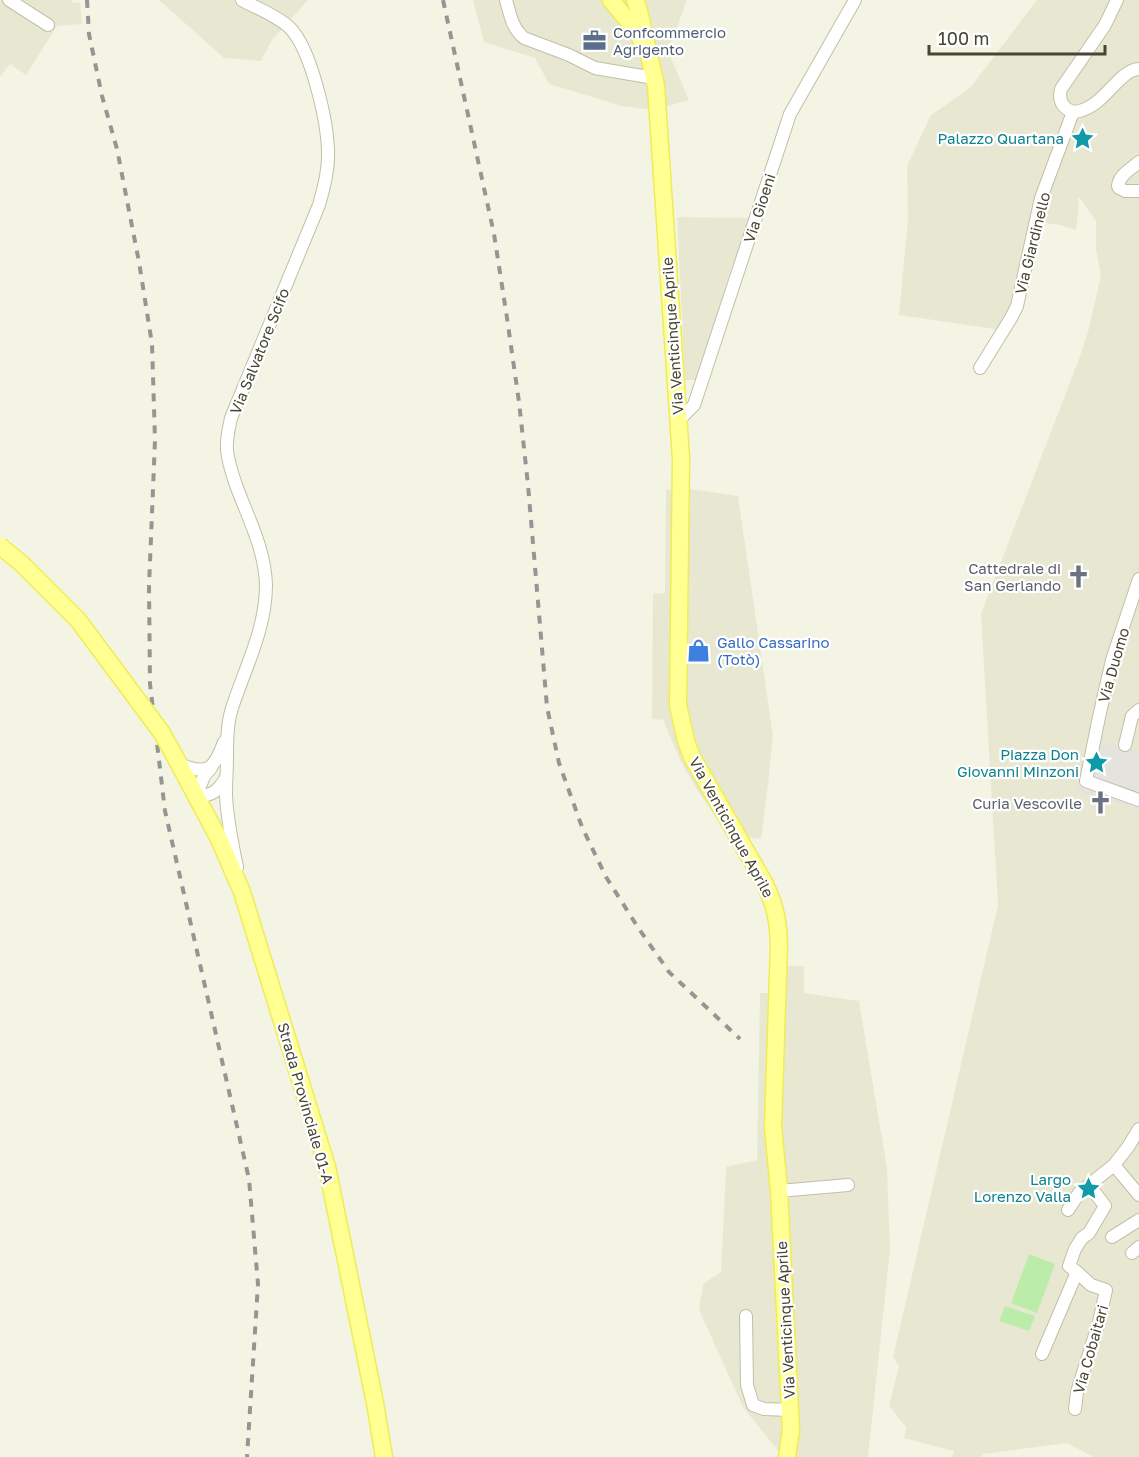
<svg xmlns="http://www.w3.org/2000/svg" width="1139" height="1457" viewBox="0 0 1139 1457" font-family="'Golos Text',sans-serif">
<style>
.residential{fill:#e8e8d2}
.green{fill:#bbeca9}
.parking{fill:#e4e3dd}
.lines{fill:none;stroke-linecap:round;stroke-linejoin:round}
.minor-casing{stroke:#c0bfa6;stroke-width:14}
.major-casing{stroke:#efec58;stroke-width:19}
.minor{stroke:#fff;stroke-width:12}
.major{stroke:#ffff92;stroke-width:16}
.rail{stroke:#959595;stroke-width:4;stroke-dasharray:8 8;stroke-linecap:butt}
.major-bridge-casing{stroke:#efec58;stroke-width:19;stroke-linecap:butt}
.major-bridge{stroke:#ffff92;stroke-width:16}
.labels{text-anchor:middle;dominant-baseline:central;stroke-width:4.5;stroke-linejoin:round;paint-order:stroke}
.service-label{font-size:15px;fill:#4e5e75;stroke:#fff;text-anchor:start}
.culture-label{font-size:15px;fill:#0d838f;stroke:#fff;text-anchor:end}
.street-label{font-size:15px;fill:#474533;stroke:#fff}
.worship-label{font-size:15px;fill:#5b616d;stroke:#fff;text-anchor:end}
.shop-label{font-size:15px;fill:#366cbe;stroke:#fff;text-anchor:start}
</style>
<rect width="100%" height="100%" fill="#f4f4e4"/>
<g class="residential">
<polygon points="0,0 71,0 72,3 80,2 82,24 57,26 26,75 10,64 0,77"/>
<polygon points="159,0 308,0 272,40 261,61 224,58"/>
<polygon points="473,0 687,0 668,51 689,100 654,110 622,106 549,84 535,58 484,42"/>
<polygon points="1037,0 1139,0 1139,1457 1094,1457 1067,1443 983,1454 982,1457 952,1457 954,1451 904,1438 906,1427 889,1406 899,1366 893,1357 998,905 981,614 1080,356 1089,328 1101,275 1096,249 1096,221 1080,198 1077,199 1079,203 1076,230 1060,225 1031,222 1008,331 899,315 908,218 907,166 931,115 970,88"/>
<polygon points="677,217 750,218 730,272 697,380 685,380"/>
<polygon points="690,489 738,496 773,736 768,785 761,839 728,835 696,788 681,762 663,720 652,719 653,594 665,593 666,490"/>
<polygon points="786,966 804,966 804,993 859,1001 887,1168 890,1250 868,1457 783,1457 743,1407 699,1310 703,1284 721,1272 726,1167 757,1160 760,993 786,993"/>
</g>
<g class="green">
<polygon points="1029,1254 1055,1264 1037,1313 1011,1303"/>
<polygon points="1005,1306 1035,1316 1029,1331 999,1321"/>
</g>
<polygon class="parking" points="1088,741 1139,751 1139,809 1076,791"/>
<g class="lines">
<defs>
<g id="minor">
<polyline points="9,0 48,25"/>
<path d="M506 0C510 14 512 28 524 38L569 55 595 68 654 78"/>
<path d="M1073 112C1062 108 1058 100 1061 89L1105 25 1117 0"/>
<path d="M1073 112C1104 110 1117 70 1139 69"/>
<path d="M1139 162C1131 169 1119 175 1118 186L1119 188 1125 191H1139"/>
<polyline points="980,368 1011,318 1017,306 1041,198 1073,112"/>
<polyline points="678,421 694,405 790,114 855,0"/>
<polyline points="1139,579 1112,660 1099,717 1086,781 1139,800"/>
<polyline points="1125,745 1132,716 1139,710"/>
<path d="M179 764C208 776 214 769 224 742"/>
<path d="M211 768 204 776 196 797C213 795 217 792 226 778"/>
<path d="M237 867C232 843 227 819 226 795 226 782 227 770 227 758 227 741 227 724 232 708 245 668 266 629 266 585 265 549 248 518 236 485 232 473 228 462 227 450 226 439 229 428 231 418L319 205C324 187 329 169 328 150 327 120 311 49 290 28 278 16 256 8 242 0"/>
<polyline points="1114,1165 1139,1195"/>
<polyline points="779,1191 848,1185"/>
<polyline points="1068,1210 1079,1193 1114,1165 1128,1147 1139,1129"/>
<polyline points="1112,1237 1139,1220"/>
<polyline points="1132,1253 1139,1247"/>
<polyline points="746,1316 747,1385 753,1405 764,1409 790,1410"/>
<polyline points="1042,1354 1077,1272"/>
<polyline points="1075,1409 1077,1392 1099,1322 1106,1290 1091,1285 1077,1272 1069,1266 1075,1249 1082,1238 1089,1233 1105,1206 1089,1185"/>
</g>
<g id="major">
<polyline points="611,0 637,32 642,41"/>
<path d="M635 0 639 11 656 86 681 459 678 705 686 741 692 757 765 884C775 906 778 919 779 944L773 1127 779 1191 790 1410 791 1430 787 1457"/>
<polyline points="179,764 219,839 242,892 327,1167 375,1403 384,1457"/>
</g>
</defs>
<use href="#minor" class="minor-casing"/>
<use href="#major" class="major-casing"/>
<use href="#minor" class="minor"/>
<use href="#major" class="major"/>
<g class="rail">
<polyline points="87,0 89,34 102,96 117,149 139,262 152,344 155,440 149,586 150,684 165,811 249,1179 258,1284 247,1457"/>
<polyline points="443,0 494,234 507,318 519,402 528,485 547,707 559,763 582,827 606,877 639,929 669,972 740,1039"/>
</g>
<defs>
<polyline id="major-bridge" points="0,546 22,564 78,620 162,733 179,764"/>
</defs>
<use href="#major-bridge" class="major-bridge-casing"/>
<use href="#major-bridge" class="major-bridge"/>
</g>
<defs>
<symbol id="office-bare" viewBox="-9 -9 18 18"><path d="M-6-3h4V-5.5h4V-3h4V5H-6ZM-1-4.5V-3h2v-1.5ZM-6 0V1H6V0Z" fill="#5c6f8a" stroke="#fff" stroke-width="2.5" paint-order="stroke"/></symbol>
<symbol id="sight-bare" viewBox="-9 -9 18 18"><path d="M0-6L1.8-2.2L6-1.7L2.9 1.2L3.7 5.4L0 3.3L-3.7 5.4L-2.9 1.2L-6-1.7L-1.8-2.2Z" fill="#0f9aa8" stroke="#fff" stroke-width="2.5" paint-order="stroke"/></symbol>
<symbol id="church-bare" viewBox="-9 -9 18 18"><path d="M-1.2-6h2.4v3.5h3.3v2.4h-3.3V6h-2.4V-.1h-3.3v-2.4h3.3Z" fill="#6b7280" stroke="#fff" stroke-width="2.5" paint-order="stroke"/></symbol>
<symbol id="shop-bare" viewBox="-9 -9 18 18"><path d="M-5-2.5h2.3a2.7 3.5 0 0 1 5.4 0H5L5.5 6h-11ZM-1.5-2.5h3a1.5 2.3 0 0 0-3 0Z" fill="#3f7fe0" stroke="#fff" stroke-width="2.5" paint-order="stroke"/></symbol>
</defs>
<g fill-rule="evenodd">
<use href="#office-bare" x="578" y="24" width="33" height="33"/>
<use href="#sight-bare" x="1066" y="122" width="33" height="33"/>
<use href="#church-bare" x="1062" y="560" width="33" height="33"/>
<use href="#shop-bare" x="682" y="634" width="33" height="33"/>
<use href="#sight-bare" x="1080" y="746" width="33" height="33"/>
<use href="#church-bare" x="1084" y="786" width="33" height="33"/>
<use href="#sight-bare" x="1072" y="1172" width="33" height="33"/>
</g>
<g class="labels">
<g class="service-label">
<text x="613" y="32">Confcommercio<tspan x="613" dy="17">Agrigento</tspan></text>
</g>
<g class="culture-label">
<text x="1064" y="138">Palazzo Quartana</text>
<text x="1079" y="754">Piazza Don<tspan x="1079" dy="17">Giovanni Minzoni</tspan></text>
<text x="1071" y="1179">Largo<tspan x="1071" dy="17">Lorenzo Valla</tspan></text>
</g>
<g class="street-label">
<text transform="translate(759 208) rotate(-72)">Via Gioeni</text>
<text transform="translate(1032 243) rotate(-76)">Via Giardinello</text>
<text transform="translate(672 336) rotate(-94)">Via Venticinque Aprile</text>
<text transform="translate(259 351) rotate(-68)">Via Salvatore Scifo</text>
<text transform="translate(1113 665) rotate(-74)">Via Duomo</text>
<text transform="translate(732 827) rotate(61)">Via Venticinque Aprile</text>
<text transform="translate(306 1103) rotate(74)">Strada Provinciale 01-A</text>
<text transform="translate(785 1320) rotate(-93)">Via Venticinque Aprile</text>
<text transform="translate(1090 1349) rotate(-74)">Via Cobaitari</text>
</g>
<g class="worship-label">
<text x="1061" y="568">Cattedrale di<tspan x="1061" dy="17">San Gerlando</tspan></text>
<text x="1082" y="803">Curia Vescovile</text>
</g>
<g class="shop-label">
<text x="717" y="642">Gallo Cassarino<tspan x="717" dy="17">(Totò)</tspan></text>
</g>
</g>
<path d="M929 45v9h176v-9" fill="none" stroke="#474533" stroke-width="3"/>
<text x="938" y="45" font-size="18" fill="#474533" stroke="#ffffff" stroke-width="4.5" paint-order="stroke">100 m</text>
</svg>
